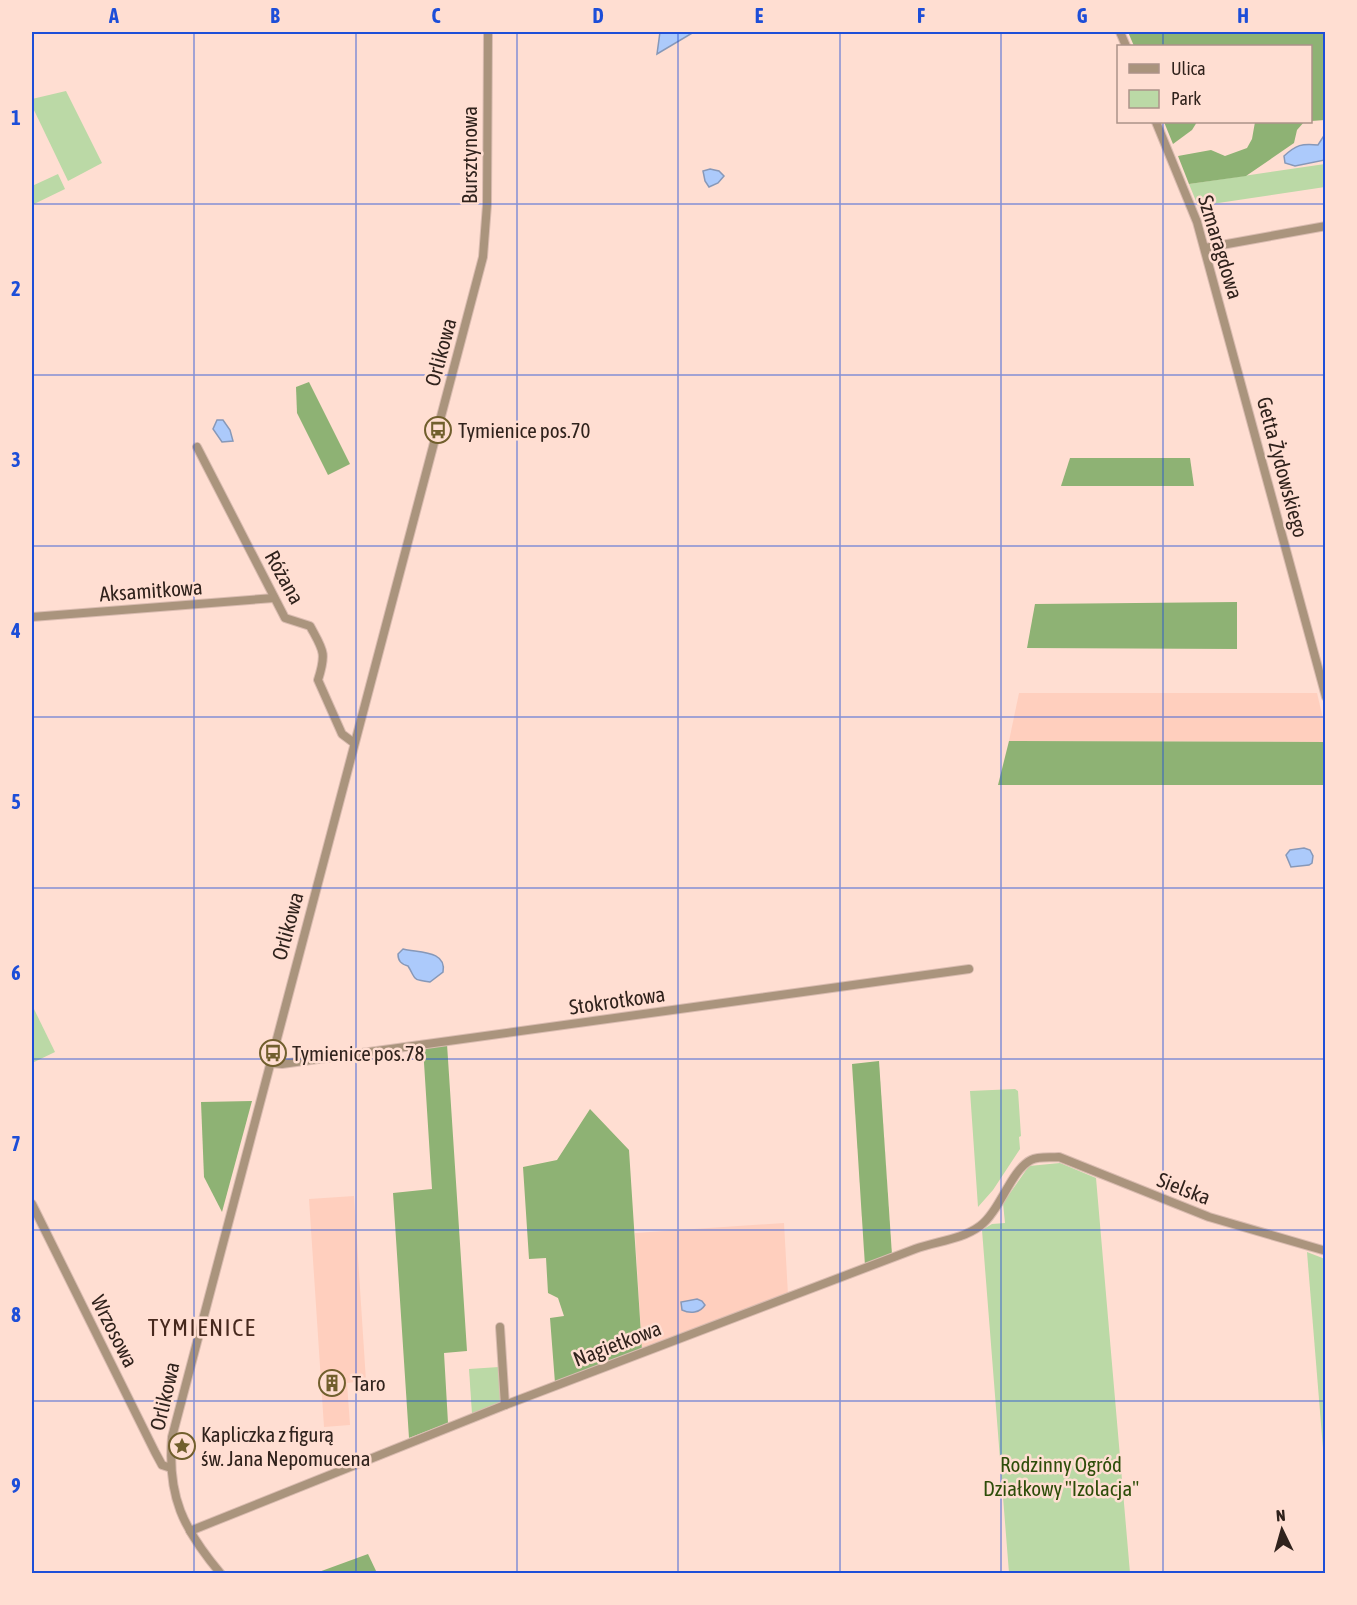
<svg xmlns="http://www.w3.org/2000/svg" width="1357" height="1605" viewBox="0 0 1357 1605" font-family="'Asap Condensed',sans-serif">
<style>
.built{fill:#ffcfbe}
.green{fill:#bbd9a6}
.forest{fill:#8eb274}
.water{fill:#accafb;stroke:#8798b8;stroke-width:1.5}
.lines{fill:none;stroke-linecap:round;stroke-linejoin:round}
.minor-casing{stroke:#dabcb1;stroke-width:10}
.minor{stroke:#aa947d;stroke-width:8}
.grid{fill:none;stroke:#1d4ed8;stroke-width:1.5;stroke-opacity:0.55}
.labels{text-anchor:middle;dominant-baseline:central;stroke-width:5;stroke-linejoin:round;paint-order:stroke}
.street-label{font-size:21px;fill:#30221c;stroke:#ffded2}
.poi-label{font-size:21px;fill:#30221c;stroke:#ffded2;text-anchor:start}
.park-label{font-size:21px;fill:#2d4d09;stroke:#ffded2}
.quarter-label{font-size:24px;letter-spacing:1.5px;fill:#46281d;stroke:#ffded2}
.neatline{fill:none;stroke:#1d4ed8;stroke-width:2}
.grid-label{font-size:20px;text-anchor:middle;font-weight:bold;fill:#1d4ed8}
</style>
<rect width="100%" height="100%" fill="#ffded2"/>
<g class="built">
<polygon points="1019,693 1317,693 1325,727 1325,742 1009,741"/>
<polygon points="354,1196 366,1381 347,1383 350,1425 324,1427 309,1199"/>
<polygon points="784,1223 788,1295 642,1350 635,1233"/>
</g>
<g class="green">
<polygon points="66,91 102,163 68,181 32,106 32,99"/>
<polygon points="1325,164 1325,187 1198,206 1189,184"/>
<polygon points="58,174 65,189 32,205 32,186"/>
<polygon points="32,1005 55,1052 32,1063"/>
<polygon points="1015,1089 1018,1091 1021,1136 1019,1137 1020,1149 993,1190 978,1207 970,1091"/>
<polygon points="1060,1163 1096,1178 1130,1573 1009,1573 982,1230 992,1224 1005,1223 1003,1203 1029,1166"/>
<polygon points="1307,1252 1325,1259 1325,1473"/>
<polygon points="499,1367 501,1404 472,1414 469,1369"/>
</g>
<g class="forest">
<polygon points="1128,32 1325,32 1325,120 1311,121 1310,46 1134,46"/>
<polygon points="1164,122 1197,122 1192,130 1173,144"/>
<polygon points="1255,122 1307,122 1304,122 1297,130 1294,143 1246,176 1189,184 1178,156 1211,150 1225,156 1247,148 1252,139"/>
<polygon points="309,382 350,464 328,475 297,413 296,387"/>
<polygon points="1070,458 1190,458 1194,486 1061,486"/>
<polygon points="1237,602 1237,649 1027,648 1035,604"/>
<polygon points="1009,741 1325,742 1325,785 998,785"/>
<polygon points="447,1044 467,1351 444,1353 448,1423 409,1438 393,1193 432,1189 423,1047"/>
<polygon points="879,1061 892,1255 865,1266 852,1064"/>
<polygon points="252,1101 222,1212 204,1177 201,1102"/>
<polygon points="590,1109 629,1150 642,1350 555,1383 550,1318 564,1316 558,1298 548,1293 546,1258 529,1259 523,1167 557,1160"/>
<polygon points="368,1554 377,1573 316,1573"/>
</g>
<g class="water">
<polygon points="660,32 694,32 657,54"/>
<path d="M1325 134V160L1295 166 1285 163 1284 156C1296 145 1302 143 1318 145Z"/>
<polygon points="710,169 719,171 724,176 718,183 709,187 705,181 703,171"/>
<polygon points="217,420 223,420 230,430 233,441 222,442 213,429"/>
<polygon points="1304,848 1310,850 1313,856 1312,863 1309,865 1291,867 1286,855 1290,850"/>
<path d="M403 949C418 953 447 950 443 972L430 982C410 979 417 980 408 966 401 964 398 961 398 954Z"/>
<path d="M697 1299 702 1301 705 1305C700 1313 690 1314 682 1310L681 1302Z"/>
</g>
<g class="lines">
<defs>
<g id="minor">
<polyline points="1120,32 1126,46"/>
<polyline points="1156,122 1197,222 1326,697"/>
<polyline points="1205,248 1326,226"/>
<path d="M197 447 285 618 310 626C323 650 327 652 318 680L342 734 354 743"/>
<polyline points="32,617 274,598"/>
<polyline points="270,1063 282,1064 969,969"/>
<polyline points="32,1204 155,1452 162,1465 171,1468"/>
<polyline points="500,1327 505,1405"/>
<path d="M190 1531 505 1405 915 1249C937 1241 961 1240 980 1226 1000 1211 1011 1170 1031 1160 1039 1156 1050 1158 1059 1157L1209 1217 1326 1251"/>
<path d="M221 1574C183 1529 167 1496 172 1437L483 257 487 205 488 32"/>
</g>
</defs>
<use href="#minor" class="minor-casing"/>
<use href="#minor" class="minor"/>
</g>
<path class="grid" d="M194 32V1574M356 32V1574M517 32V1574M678 32V1574M840 32V1574M1001 32V1574M1163 32V46M1163 122V1574M32 204H1326M32 375H1326M32 546H1326M32 717H1326M32 888H1326M32 1059H1326M32 1230H1326M32 1401H1326"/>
<defs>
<symbol id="bus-ring" viewBox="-11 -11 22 22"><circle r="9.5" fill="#ffded2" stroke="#715f2d" stroke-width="1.5"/><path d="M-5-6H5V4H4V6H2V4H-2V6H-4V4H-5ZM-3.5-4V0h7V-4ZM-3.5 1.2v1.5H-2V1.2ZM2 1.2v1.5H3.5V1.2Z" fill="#715f2d"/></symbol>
<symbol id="building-ring" viewBox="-11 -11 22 22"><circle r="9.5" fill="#ffded2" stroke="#715f2d" stroke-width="1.5"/><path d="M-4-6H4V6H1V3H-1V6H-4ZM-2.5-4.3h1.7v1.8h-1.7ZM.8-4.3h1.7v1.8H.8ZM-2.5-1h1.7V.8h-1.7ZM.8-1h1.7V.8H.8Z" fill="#715f2d"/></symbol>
<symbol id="sight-ring" viewBox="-11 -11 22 22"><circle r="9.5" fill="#ffded2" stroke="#715f2d" stroke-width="1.5"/><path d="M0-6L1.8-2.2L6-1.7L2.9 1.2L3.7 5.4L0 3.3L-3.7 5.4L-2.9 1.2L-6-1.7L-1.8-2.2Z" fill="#715f2d"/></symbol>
</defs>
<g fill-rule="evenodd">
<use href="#bus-ring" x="423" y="415" width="30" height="30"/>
<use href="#bus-ring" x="258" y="1038" width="30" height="30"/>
<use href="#building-ring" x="317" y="1368" width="30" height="30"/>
<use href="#sight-ring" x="167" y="1431" width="30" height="30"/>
</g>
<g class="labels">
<g class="street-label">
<text transform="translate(469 155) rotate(-90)">Bursztynowa</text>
<text transform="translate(1221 247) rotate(73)">Szmaragdowa</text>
<text transform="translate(440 352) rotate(-75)">Orlikowa</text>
<text transform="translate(1283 467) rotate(75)">Getta Żydowskiego</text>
<text transform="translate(285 577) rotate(61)">Różana</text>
<text transform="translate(151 590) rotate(-4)">Aksamitkowa</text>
<text transform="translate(287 926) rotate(-75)">Orlikowa</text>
<text transform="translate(617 1000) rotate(-8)">Stokrotkowa</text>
<text transform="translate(1184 1188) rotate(21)">Sielska</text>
<text transform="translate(115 1331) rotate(63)">Wrzosowa</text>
<text transform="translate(617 1343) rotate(-21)">Nagietkowa</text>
<text transform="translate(164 1396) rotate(-77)">Orlikowa</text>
</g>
<g class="poi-label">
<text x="458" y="430">Tymienice pos.70</text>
<text x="292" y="1053">Tymienice pos.78</text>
<text x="352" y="1383">Taro</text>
<text x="201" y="1434">Kapliczka z figurą<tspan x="201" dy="24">św. Jana Nepomucena</tspan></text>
</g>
<g class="park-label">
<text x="1061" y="1464">Rodzinny Ogród<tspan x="1061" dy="24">Działkowy "Izolacja"</tspan></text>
</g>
<g class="quarter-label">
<text x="202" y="1327">TYMIENICE</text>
</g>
</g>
<rect width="1357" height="1605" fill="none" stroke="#ffded2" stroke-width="66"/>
<rect x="1117" y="45" width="195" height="78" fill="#ffded2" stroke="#ac9389" stroke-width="1.5"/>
<rect x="1129" y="64" width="30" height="9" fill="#aa947d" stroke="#ac9389" stroke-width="1.5"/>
<text x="1171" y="75" font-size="18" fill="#30221c">Ulica</text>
<rect x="1129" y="90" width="30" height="18" fill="#bbd9a6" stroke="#ac9389" stroke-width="1.5"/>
<text x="1171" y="105" font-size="18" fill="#30221c">Park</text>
<g transform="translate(1282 1530) rotate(355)" stroke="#ffded2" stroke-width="4.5" paint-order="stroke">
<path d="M0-4.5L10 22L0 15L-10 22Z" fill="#30221c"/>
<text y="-9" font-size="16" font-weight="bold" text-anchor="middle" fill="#30221c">N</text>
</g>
<rect x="33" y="33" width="1291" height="1539" class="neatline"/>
<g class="grid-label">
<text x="114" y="23">A</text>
<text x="275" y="23">B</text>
<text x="436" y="23">C</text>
<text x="598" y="23">D</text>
<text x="759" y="23">E</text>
<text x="921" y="23">F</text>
<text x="1082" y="23">G</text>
<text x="1243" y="23">H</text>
<text x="16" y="125">1</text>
<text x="16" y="296">2</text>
<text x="16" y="467">3</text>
<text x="16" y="638">4</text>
<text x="16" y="809">5</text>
<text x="16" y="980">6</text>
<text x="16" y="1151">7</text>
<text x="16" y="1322">8</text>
<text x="16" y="1493">9</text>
</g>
</svg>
